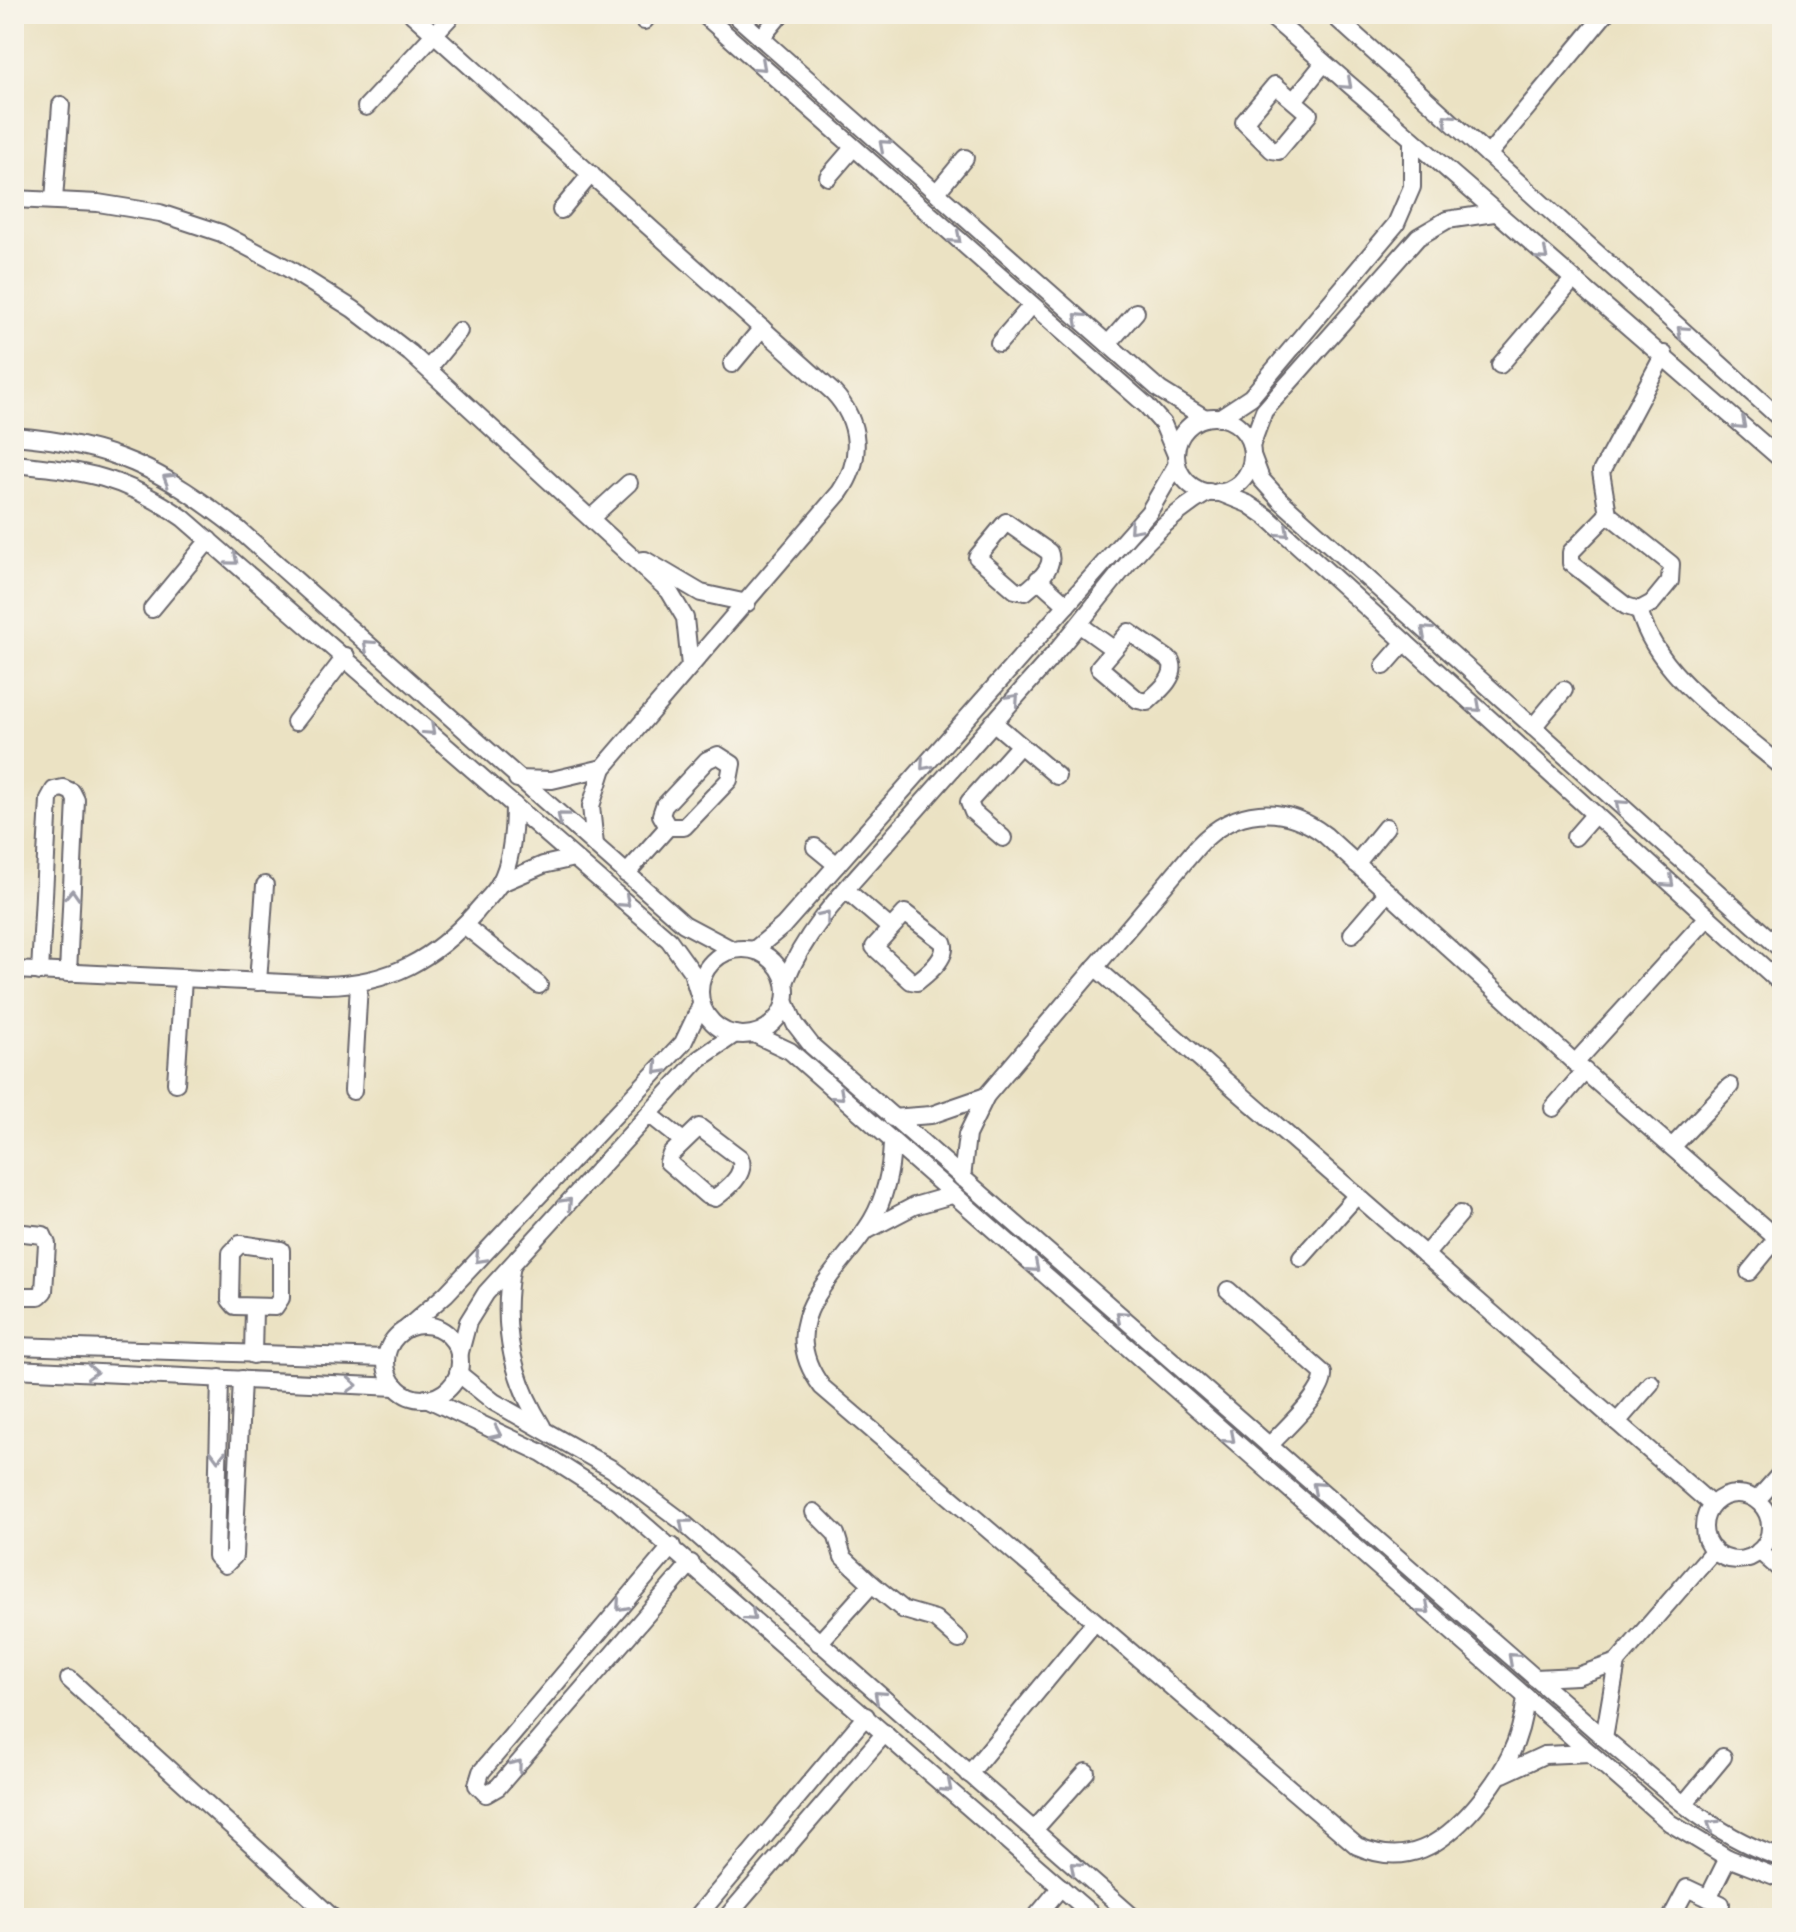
<svg xmlns="http://www.w3.org/2000/svg" width="1796" height="1932" viewBox="0 0 1796 1932" font-family="'Libre Caslon Text',serif">
<style>
.lines{fill:none;stroke-linecap:round;stroke-linejoin:round}
.minor-casing{stroke:#68656b;stroke-width:20}
.minor{stroke:#fff;stroke-width:16}
.oneway{stroke:#9c9ca7}
</style>
<rect width="100%" height="100%" fill="#f7f3e8"/>
<filter id="ink" filterUnits="userSpaceOnUse"><feTurbulence type="fractalNoise" baseFrequency=".0125" numOctaves="2"/><feDisplacementMap in="SourceGraphic" scale="16" xChannelSelector="R" yChannelSelector="G"/><feConvolveMatrix kernelMatrix="1 2 1 2 8 2 1 2 1" color-interpolation-filters="sRGB"/></filter>
<filter id="wash" filterUnits="userSpaceOnUse"><feTurbulence type="fractalNoise" baseFrequency=".006" numOctaves="4" result="noise"/><feDisplacementMap in="SourceGraphic" scale="32" xChannelSelector="R" yChannelSelector="G"/><feGaussianBlur stdDeviation="1.8" result="paint"/><feColorMatrix in="noise" values="0 0 0 0 0 0 0 0 0 0 0 0 0 0 0 0 0 1.4 0 .05"/><feComposite in="paint" operator="in"/></filter>
<g filter="url(#wash)">
<rect width="100%" height="100%" fill="#ebe2c3"/>
</g>
<g filter="url(#ink)">
<g class="lines">
<defs>
<g id="minor">
<path d="M412 14 833 392C861 422 863 459 840 492L603 768 591 806 595 845"/>
<polyline points="703,14 1147,406 1163,424 1176,455"/>
<polyline points="734,14 1160,390 1205,418"/>
<polyline points="1268,14 1782,460"/>
<polyline points="1332,14 1782,420"/>
<polyline points="644,21 650,14"/>
<polyline points="761,38 781,14"/>
<polygon points="1275,85 1309,114 1278,151 1272,150 1244,122"/>
<polyline points="1295,99 1324,63"/>
<polyline points="366,107 453,14"/>
<polyline points="1488,155 1605,14"/>
<polyline points="828,177 853,148"/>
<polyline points="937,192 965,158"/>
<polyline points="14,199 98,203 160,213 221,233 289,269 353,309 410,353 669,591 685,618 690,666"/>
<polyline points="54,200 61,105"/>
<polyline points="561,210 591,174"/>
<polyline points="999,343 1032,305"/>
<polyline points="1108,344 1136,312"/>
<polyline points="732,364 762,328"/>
<polyline points="1500,365 1572,281"/>
<polyline points="428,369 459,331"/>
<circle cx="1214" cy="455" r="38"/>
<polyline points="1219,418 1251,397 1396,224 1412,187 1412,142"/>
<path d="M14 436C113 444 161 469 238 529L684 924 733 950"/>
<polyline points="1251,446 1264,411 1418,237 1447,220 1494,213"/>
<polyline points="1252,455 1261,479 1280,500 1782,950"/>
<path d="M14 464C85 471 123 476 183 518L669 940 692 972 699 995"/>
<polyline points="1218,492 1248,504 1267,517 1782,984"/>
<polygon points="1608,514 1671,564 1670,581 1652,603 1639,610 1626,606 1571,563 1571,552"/>
<polyline points="1608,514 1601,472 1664,354"/>
<polyline points="592,517 629,483"/>
<path d="M1006 522 1049 552C1056 567 1036 583 1025 592L1015 590 977 557Z"/>
<polyline points="638,561 645,560 701,593 747,603"/>
<polyline points="1038,579 1067,605"/>
<polyline points="152,609 209,540"/>
<path d="M1639 610C1657 677 1731 722 1782 767"/>
<polyline points="1080,625 1112,648"/>
<path d="M1129 632 1171 661C1178 677 1158 692 1147 702L1138 700 1099 667Z"/>
<polyline points="1384,666 1405,642"/>
<polyline points="295,722 346,656"/>
<polyline points="993,722 1057,776"/>
<polyline points="1533,727 1564,690"/>
<polygon points="718,755 732,764 729,780 684,827 668,827 661,815 664,806 707,760"/>
<polyline points="517,779 552,780 603,768"/>
<polyline points="1575,837 1595,814"/>
<polyline points="1003,838 973,812 969,802 1020,745"/>
<polyline points="815,847 837,865"/>
<polyline points="1356,864 1386,827"/>
<polyline points="626,874 668,827"/>
<polyline points="499,884 543,865 574,858"/>
<polyline points="846,890 889,927"/>
<path d="M905 913 943 942C949 957 928 973 917 982L911 981 874 947Z"/>
<polyline points="464,925 539,985"/>
<polyline points="1352,934 1388,892"/>
<circle cx="743" cy="992" r="43"/>
<polyline points="754,950 783,926 1149,512 1177,464"/>
<polyline points="1095,967 1712,1505"/>
<path d="M14 970 326 985C390 984 434 959 476 912 483 903 494 894 500 883 512 861 514 830 514 805"/>
<polyline points="40,972 49,799 54,790 63,788 72,792 76,800 68,973"/>
<polyline points="258,982 265,885"/>
<path d="M785 982C807 925 853 882 893 836 947 775 1000 715 1054 654 1103 599 1144 528 1209 492"/>
<path d="M785 1001 795 1024 812 1046 1604 1738C1660 1784 1711 1836 1782 1858"/>
<polyline points="754,1034 790,1051 1670,1823 1728,1858 1782,1879"/>
<polyline points="1575,1063 1708,917"/>
<polyline points="176,1083 183,979"/>
<polyline points="353,1091 359,984"/>
<polyline points="1553,1108 1585,1071"/>
<polyline points="649,1114 683,1141"/>
<polyline points="892,1118 931,1115 986,1096"/>
<path d="M699 1127 740 1158C747 1174 727 1189 715 1198L706 1195 668 1162 671 1154Z"/>
<path d="M892 1143C891 1170 886 1196 872 1220 840 1274 770 1318 822 1387L1357 1846C1407 1868 1442 1845 1475 1807 1504 1773 1521 1743 1526 1697"/>
<polyline points="1672,1147 1730,1086"/>
<path d="M962 1178 967 1135 986 1096 1198 846C1234 807 1283 803 1325 835L1575 1063 1782 1243"/>
<polyline points="868,1230 914,1206 952,1195"/>
<polyline points="14,1232 43,1235 47,1244 44,1291 39,1296 14,1296"/>
<polygon points="240,1244 281,1250 281,1298 275,1307 235,1306 230,1300 231,1253"/>
<polyline points="1425,1255 1460,1214"/>
<polyline points="1301,1258 1357,1195"/>
<path d="M512 1265C501 1323 511 1377 542 1426"/>
<polyline points="1749,1272 1777,1238"/>
<path d="M1228 1290 1323 1373C1326 1393 1283 1430 1269 1446"/>
<circle cx="423" cy="1362" r="37"/>
<polyline points="407,1328 446,1294 683,1043 701,1005"/>
<polyline points="14,1346 386,1358"/>
<polyline points="15,1346 16,1296"/>
<polyline points="253,1355 254,1308"/>
<polyline points="459,1356 468,1322 486,1293 699,1059 735,1034"/>
<polyline points="14,1369 396,1387"/>
<polyline points="458,1373 494,1402 612,1469 679,1519 1134,1918"/>
<polyline points="220,1378 216,1556 225,1565 234,1556 242,1379"/>
<polyline points="426,1398 542,1453 617,1501 1096,1918"/>
<polyline points="1617,1422 1651,1383"/>
<circle cx="1737" cy="1527" r="33"/>
<polyline points="1757,1500 1782,1472"/>
<polyline points="814,1512 836,1534 843,1557 872,1584 904,1610 935,1619 959,1640"/>
<polyline points="672,1546 481,1772 477,1785 486,1794 498,1787 691,1563"/>
<polyline points="1759,1551 1782,1571"/>
<polyline points="819,1643 872,1584"/>
<polyline points="1535,1678 1577,1676 1617,1662 1714,1550"/>
<polyline points="69,1679 333,1918"/>
<polyline points="1604,1738 1617,1662"/>
<polyline points="969,1774 1094,1623"/>
<polyline points="1503,1774 1544,1755 1590,1753"/>
<polyline points="1684,1804 1723,1757"/>
<polyline points="1034,1830 1086,1772"/>
<polyline points="1708,1898 1728,1858"/>
<polyline points="696,1918 866,1716"/>
<polyline points="726,1918 885,1733"/>
<polyline points="1035,1918 1061,1887"/>
<polyline points="1671,1918 1687,1888 1721,1904 1718,1918"/>
</g>
</defs>
<use href="#minor" class="minor-casing"/>
<use href="#minor" class="minor"/>
</g>
<defs><path id="oneway-chevron" d="M-2-3.5L2.5 0L-2 3.5" fill="none" stroke-width="1.6" stroke-linecap="round" stroke-linejoin="round" transform="scale(2)"/></defs>
<g class="oneway">
<use href="#oneway-chevron" transform="translate(761 66) rotate(42)"/>
<use href="#oneway-chevron" transform="translate(1347 84) rotate(42)"/>
<use href="#oneway-chevron" transform="translate(1448 119) rotate(-138)"/>
<use href="#oneway-chevron" transform="translate(884 145) rotate(-139)"/>
<use href="#oneway-chevron" transform="translate(956 238) rotate(41)"/>
<use href="#oneway-chevron" transform="translate(1543 255) rotate(41)"/>
<use href="#oneway-chevron" transform="translate(1079 318) rotate(-138)"/>
<use href="#oneway-chevron" transform="translate(1682 331) rotate(-138)"/>
<use href="#oneway-chevron" transform="translate(1741 424) rotate(42)"/>
<use href="#oneway-chevron" transform="translate(168 479) rotate(-149)"/>
<use href="#oneway-chevron" transform="translate(1134 528) rotate(132)"/>
<use href="#oneway-chevron" transform="translate(1284 532) rotate(42)"/>
<use href="#oneway-chevron" transform="translate(233 560) rotate(40)"/>
<use href="#oneway-chevron" transform="translate(1426 631) rotate(-138)"/>
<use href="#oneway-chevron" transform="translate(368 645) rotate(-138)"/>
<use href="#oneway-chevron" transform="translate(1014 699) rotate(-48)"/>
<use href="#oneway-chevron" transform="translate(1476 707) rotate(42)"/>
<use href="#oneway-chevron" transform="translate(430 730) rotate(42)"/>
<use href="#oneway-chevron" transform="translate(925 765) rotate(131)"/>
<use href="#oneway-chevron" transform="translate(1620 805) rotate(-138)"/>
<use href="#oneway-chevron" transform="translate(562 817) rotate(-140)"/>
<use href="#oneway-chevron" transform="translate(1669 882) rotate(42)"/>
<use href="#oneway-chevron" transform="translate(72 895) rotate(-87)"/>
<use href="#oneway-chevron" transform="translate(625 902) rotate(41)"/>
<use href="#oneway-chevron" transform="translate(825 916) rotate(-50)"/>
<use href="#oneway-chevron" transform="translate(659 1069) rotate(133)"/>
<use href="#oneway-chevron" transform="translate(839 1095) rotate(42)"/>
<use href="#oneway-chevron" transform="translate(567 1203) rotate(-47)"/>
<use href="#oneway-chevron" transform="translate(480 1258) rotate(133)"/>
<use href="#oneway-chevron" transform="translate(1034 1267) rotate(41)"/>
<use href="#oneway-chevron" transform="translate(1121 1316) rotate(-139)"/>
<use href="#oneway-chevron" transform="translate(92 1372) rotate(3)"/>
<use href="#oneway-chevron" transform="translate(352 1385) rotate(3)"/>
<use href="#oneway-chevron" transform="translate(496 1433) rotate(25)"/>
<use href="#oneway-chevron" transform="translate(1230 1438) rotate(41)"/>
<use href="#oneway-chevron" transform="translate(218 1456) rotate(91)"/>
<use href="#oneway-chevron" transform="translate(1317 1487) rotate(-139)"/>
<use href="#oneway-chevron" transform="translate(684 1524) rotate(-140)"/>
<use href="#oneway-chevron" transform="translate(621 1606) rotate(131)"/>
<use href="#oneway-chevron" transform="translate(1425 1609) rotate(41)"/>
<use href="#oneway-chevron" transform="translate(751 1616) rotate(41)"/>
<use href="#oneway-chevron" transform="translate(1513 1658) rotate(-138)"/>
<use href="#oneway-chevron" transform="translate(879 1696) rotate(-139)"/>
<use href="#oneway-chevron" transform="translate(517 1765) rotate(-50)"/>
<use href="#oneway-chevron" transform="translate(947 1787) rotate(41)"/>
<use href="#oneway-chevron" transform="translate(1712 1825) rotate(-147)"/>
<use href="#oneway-chevron" transform="translate(1075 1867) rotate(-139)"/>
</g>
</g>
<rect width="1796" height="1932" fill="none" stroke="#f7f3e8" stroke-width="48"/>
</svg>
